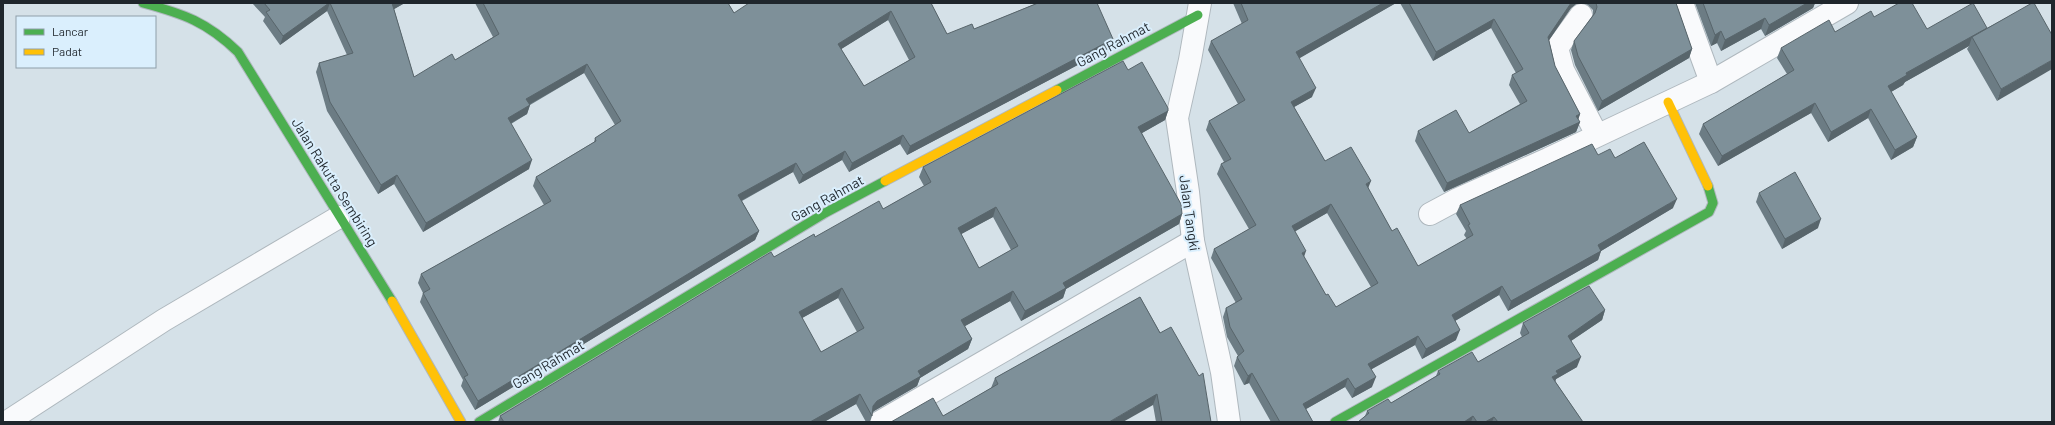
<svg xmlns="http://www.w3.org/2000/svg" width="2055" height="425" viewBox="0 0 2055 425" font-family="Barlow,sans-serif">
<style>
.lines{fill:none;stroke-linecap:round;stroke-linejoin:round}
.street-casing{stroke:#afb8be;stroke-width:24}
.fast-casing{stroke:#afb8be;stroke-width:11}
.slow-casing{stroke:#afb8be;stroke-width:11}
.street{stroke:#f9fafc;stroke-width:22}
.fast{stroke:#4caf50;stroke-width:9}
.slow{stroke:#ffc107;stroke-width:9}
.wall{fill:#6c7c84;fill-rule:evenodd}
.shaded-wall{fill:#58656b}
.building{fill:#7e9099;stroke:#58656b;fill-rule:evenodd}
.labels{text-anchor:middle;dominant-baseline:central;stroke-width:4;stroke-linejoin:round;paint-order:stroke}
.street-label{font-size:14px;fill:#1f262c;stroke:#daeffd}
</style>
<rect width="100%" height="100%" fill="#d5e1e8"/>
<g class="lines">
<defs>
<g id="street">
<polyline points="1200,3 1190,60 1177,118 1188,192 1193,241 1222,372 1229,422"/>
<polyline points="1682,3 1711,82"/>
<polyline points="1581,15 1557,48 1563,70 1597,135"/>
<polyline points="1430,214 1458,199 1548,159 1711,82 1847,3"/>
<polyline points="7,422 164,320 339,217"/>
<polyline points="880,422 1193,241"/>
</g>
<g id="fast">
<path d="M143 3C184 14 207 22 238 52L392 301"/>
<polyline points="1057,90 1198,15"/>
<polyline points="479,422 825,213 885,181"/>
<polyline points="1335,422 1709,212 1713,203 1708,186"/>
</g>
<g id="slow">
<polyline points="1668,102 1708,186"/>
<polyline points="885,181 1057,90"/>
<polyline points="392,301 461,422"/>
</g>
</defs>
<use href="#street" class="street-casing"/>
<use href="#fast" class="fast-casing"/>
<use href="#slow" class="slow-casing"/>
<use href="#street" class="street"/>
<use href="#fast" class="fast"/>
<use href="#slow" class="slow"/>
</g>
<g class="wall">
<path d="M252 3H404L403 4 394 9 414 77 455 60 493 37 475 3H728L734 13 931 3 947 34 974 29 1035 4V3H1097L1110 48 907 155 900 144 849 172 842 160 799 184 793 172 742 201 759 231 755 240 475 410 461 386 463 380 420 302 423 293 418 283 421 274 544 205 533 186 536 177 594 142 595 138 615 125 584 73 530 105 527 114 511 124 529 169 423 232 394 184 378 194 327 111 316 72 319 63 347 55 327 11 280 45 263 21 265 17ZM888 20 909 60 864 86 841 49Z"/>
<path d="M1233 3H1396L1299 58 1312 97 1294 107 1325 161 1368 188 1392 231 1418 266 1467 239 1464 235 1466 231 1456 214 1460 205 1598 155 1615 158 1673 208 1601 251 1598 260 1508 311 1499 295 1455 321 1456 340 1422 359 1415 345 1371 369 1372 387 1352 398 1345 387 1306 409 1313 422H1271L1249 383 1244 385 1234 366 1237 357 1238 356 1227 337 1223 317 1226 308 1236 303 1211 258 1214 249 1249 229 1217 174 1221 164 1224 162 1206 130 1209 121 1238 104 1208 50 1211 41 1242 24ZM1327 213 1371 287 1336 307 1326 295 1304 257 1295 231Z"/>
<polygon points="1400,3 1580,3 1576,4 1571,8 1549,40 1555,66 1580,114 1578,120 1580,122 1576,132 1444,192 1415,141 1418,131 1469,133 1520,104 1509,85 1512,75 1516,73 1491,28 1433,61"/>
<polygon points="1583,3 1676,3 1692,49 1689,58 1598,111 1575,65 1571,50 1574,41 1593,15 1593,10 1588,5"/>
<polygon points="1695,3 1815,3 1813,8 1765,36 1761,29 1721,51 1717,43 1711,46"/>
<polygon points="2034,3 1997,101 1967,49 1969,46 1905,82 1903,85 1891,92 1917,137 1913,147 1891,160 1868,118 1828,142 1811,113 1718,166 1699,134 1703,124 1787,74 1777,58 1781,48 1835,32 1874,17 1927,29 1987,28"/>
<path d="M1128 70 1168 111 1165 120 1142 133 1182 214 1179 224 1066 289 1063 298 1021 321 1010 301 965 326 972 339 968 349 920 378 917 386 874 411 872 413V416L870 422H866L856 404 824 422H498L500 416 774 257 815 237 883 209 924 186 919 177 923 167ZM993 217 1011 250 979 268 961 234ZM838 298 857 332 821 352 802 318Z"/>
<polygon points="1759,193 1818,228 1782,249 1756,202"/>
<polygon points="1140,297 1211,422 1156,422 1153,405 943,416 991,388 995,378"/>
<polygon points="1605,310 1602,320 1571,341 1577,367 1556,379 1555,381 1583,422 1358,422 1365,416 1367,411 1391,403 1436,376 1438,371 1478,362 1522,337 1520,333 1523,323"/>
</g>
<g class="shaded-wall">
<polygon points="329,3 330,3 327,11 280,45 283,36"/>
<polygon points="392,3 404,3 403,4 389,12"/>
<polygon points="1383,3 1396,3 1293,62 1296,52"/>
<polygon points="1571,3 1580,3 1576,4 1571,8 1545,46 1548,37"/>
<polygon points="1807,3 1815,3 1813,8 1765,36 1769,25"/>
<polygon points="891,11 888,20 835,53 838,44"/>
<polygon points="1765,18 1761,29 1721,51 1725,40"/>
<polygon points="1494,19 1491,28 1433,61 1436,52"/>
<polygon points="1987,28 1984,37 1972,37 1969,46 1905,82 1903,85 1884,96 1888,86 1906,73"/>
<polygon points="1721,31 1717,43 1711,46 1715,35"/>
<polygon points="1113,39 1110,48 907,155 910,146"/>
<polygon points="1692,49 1689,58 1598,111 1602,101"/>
<polygon points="2052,60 2052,69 1997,101 2001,89"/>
<polygon points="587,64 584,73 523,108 526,99"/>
<polygon points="1316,88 1312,97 1287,111 1291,102"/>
<polygon points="1815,103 1811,113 1718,166 1722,156"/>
<polygon points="530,105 527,114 504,127 508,118"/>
<polygon points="1871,109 1868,118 1828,142 1831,132"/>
<polygon points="1168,111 1165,120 1135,137 1138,127"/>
<polygon points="1580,114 1577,123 1576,116"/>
<polygon points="1580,122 1576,132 1444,192 1447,183"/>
<polygon points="903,135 900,144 849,172 852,163"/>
<polygon points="1917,137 1913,147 1891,160 1895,150"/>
<polygon points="845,151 842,160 799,184 803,175"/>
<polygon points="532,160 529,169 423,232 426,223"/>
<polygon points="796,163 793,172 735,204 738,195"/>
<polygon points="397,175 394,184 378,194 381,185"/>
<polygon points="1371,181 1367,191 1366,184"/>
<polygon points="1677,199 1673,208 1601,251 1598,260 1508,311 1511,301 1598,245"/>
<polygon points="1331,204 1327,213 1289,235 1292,226"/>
<polygon points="996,207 993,217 954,238 958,228"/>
<polygon points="1182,214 1179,224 1066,289 1063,298 1021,321 1025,311 1063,283"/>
<polygon points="1821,219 1818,228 1782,249 1785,239"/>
<polygon points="759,231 755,240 475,410 478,401"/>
<polygon points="1306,251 1303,260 1302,253"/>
<polygon points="1502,286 1499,295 1448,325 1452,315"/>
<polygon points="842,288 838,298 795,322 799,312"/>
<polygon points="1013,291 1010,301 958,330 961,320"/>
<polygon points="1605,310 1602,320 1565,345 1568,336"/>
<polygon points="1460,330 1456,340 1422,359 1426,349"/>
<polygon points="1418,336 1415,345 1365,373 1368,364"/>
<polygon points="972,339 968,349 920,378 917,386 874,411 871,414 873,406 877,401 918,371"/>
<polygon points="1581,357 1577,367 1556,379 1555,383 1552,377 1556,371"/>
<polygon points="1252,373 1249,383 1244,385 1248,376"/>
<polygon points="1376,377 1372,387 1352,398 1355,389"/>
<polygon points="1348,378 1345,387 1299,413 1303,404"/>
<polygon points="860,394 856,404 824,422 810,422"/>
<polygon points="1157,394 1153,405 1123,422 1109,422"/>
<polygon points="1473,416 1471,422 1464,422"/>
<polygon points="1494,417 1492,422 1485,422"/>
</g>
<g class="building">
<polygon points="264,3 329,3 283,36 266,12 270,10"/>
<path d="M330 3H392L414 77 452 54 455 60 499 34 483 3H728L734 13 749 3H931L947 34 972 24 974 29 1038 3H1097L1113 39 910 146 903 135 852 163 845 151 803 175 796 163 738 195 759 231 478 401 464 377 468 375 423 293 430 289 421 274 551 201 536 177 596 141 595 138 621 121 587 64 526 99 530 105 508 118 532 160 426 223 397 175 381 185 330 102 319 63 353 53ZM891 11 915 57 864 86 838 44Z"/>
<path d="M1241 3H1383L1296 52 1316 88 1291 102 1325 161 1351 147 1371 181 1366 184 1392 231 1397 228 1418 266 1473 235 1468 225 1470 224 1460 205 1592 144 1598 155 1610 149 1615 158 1644 142 1677 199 1598 245 1601 251 1511 301 1502 286 1452 315 1460 330 1426 349 1418 336 1368 364 1376 377 1355 389 1348 378 1303 404 1313 422H1280L1252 373 1248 376 1237 357 1244 351 1230 327 1226 308 1242 299 1214 249 1256 225 1221 164 1231 159 1209 121 1245 100 1211 41 1248 20ZM1331 204 1378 283 1336 307 1328 294 1326 295 1302 253 1306 251 1292 226Z"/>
<polygon points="1409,3 1571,3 1548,37 1555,66 1580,114 1576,116 1580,122 1447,183 1418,131 1456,110 1469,133 1527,101 1512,75 1523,69 1494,19 1436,52"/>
<polygon points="1596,3 1676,3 1692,49 1602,101 1578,56 1574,41 1595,13 1597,7"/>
<polygon points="1703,3 1807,3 1769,25 1765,18 1725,40 1721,31 1715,35"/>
<polygon points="1899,3 1912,3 1927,29 1973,3 1987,28 1906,73 1907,75 1888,86 1917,137 1895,150 1871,109 1831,132 1815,103 1722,156 1703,124 1794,70 1781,48 1829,20 1835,32 1871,11 1874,17"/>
<polygon points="2032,3 2034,3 2052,35 2052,60 2001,89 1972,37"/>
<path d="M1123 61 1128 70 1142 62 1168 108V111L1138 127 1181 204 1182 214 1063 283 1066 288 1025 311 1013 291 961 320 972 339 918 371 921 376 877 401 873 406 872 416 860 394 810 422H504L500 416 771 252 774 257 814 234 815 237 879 201 883 209 931 182 923 167ZM996 207 1018 246 979 268 958 228ZM842 288 864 328 821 352 799 312Z"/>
<polygon points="1795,172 1821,219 1785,239 1759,193"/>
<polygon points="1589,286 1605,310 1568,336 1581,357 1556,371 1558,374 1552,377 1583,422 1498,422 1494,417 1485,422 1477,422 1473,416 1464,422 1358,422 1369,413 1367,411 1388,399 1391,403 1440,374 1438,371 1472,352 1478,362 1529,333 1523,323"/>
<polygon points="1140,297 1160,333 1171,327 1199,376 1203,373 1211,422 1162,422 1157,394 1109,422 891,422 933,398 943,416 998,384 995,378"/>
</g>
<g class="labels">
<g class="street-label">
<text transform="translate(1113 44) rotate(-28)">Gang Rahmat</text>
<text transform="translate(335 182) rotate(58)">Jalan Rakutta Sembiring</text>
<text transform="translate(827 198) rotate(-29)">Gang Rahmat</text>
<text transform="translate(1190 213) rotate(82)">Jalan Tangki</text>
<text transform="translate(548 364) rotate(-31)">Gang Rahmat</text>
</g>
</g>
<rect width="2055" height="425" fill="none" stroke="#1f262c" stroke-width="8"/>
<rect x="16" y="16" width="140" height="52" fill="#daeffd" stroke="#8f9fa9"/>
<rect x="24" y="29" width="20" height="6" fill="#4caf50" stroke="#8f9fa9"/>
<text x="52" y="36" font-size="12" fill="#1f262c">Lancar</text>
<rect x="24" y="49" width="20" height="6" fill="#ffc107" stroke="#8f9fa9"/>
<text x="52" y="56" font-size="12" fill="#1f262c">Padat</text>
</svg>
